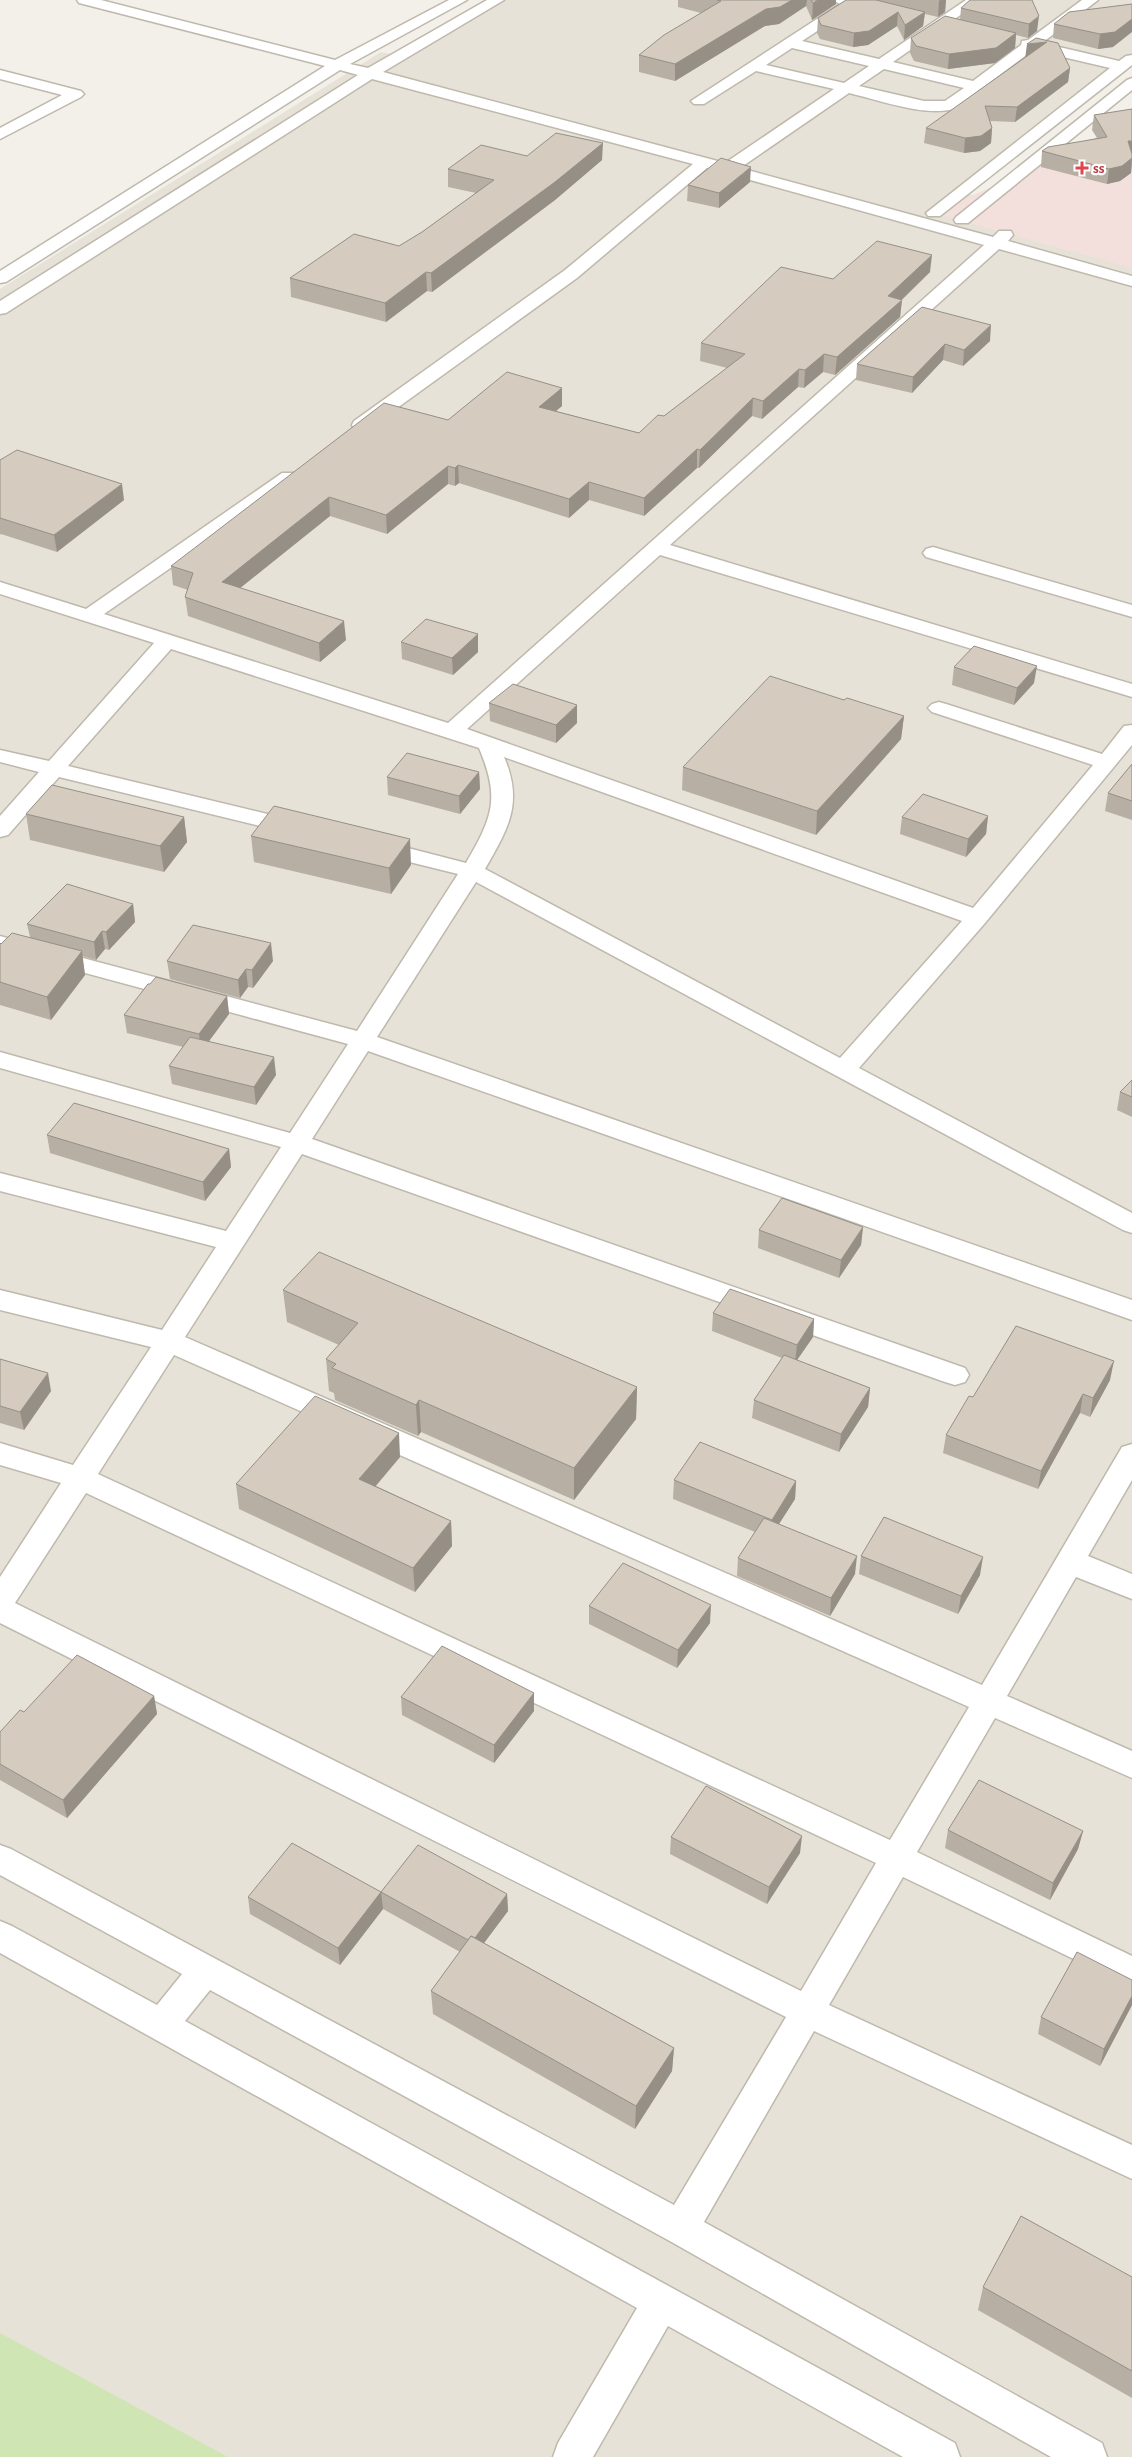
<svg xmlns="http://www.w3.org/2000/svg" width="1132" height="2457" viewBox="0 0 1132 2457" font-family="'Alegreya Sans',sans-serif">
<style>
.residential{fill:#e7e2d7}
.medical{fill:#f3e0dd}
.green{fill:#cfe6b4}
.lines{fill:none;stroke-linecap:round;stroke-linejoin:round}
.minor-casing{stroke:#bfb8ac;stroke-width:3}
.minor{fill:#fff;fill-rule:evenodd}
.wall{fill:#b7afa4}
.shaded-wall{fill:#958f86}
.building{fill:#d5ccbf;stroke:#958f86}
.health-dot{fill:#e0444e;stroke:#fff;stroke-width:2}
.labels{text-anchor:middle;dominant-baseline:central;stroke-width:4.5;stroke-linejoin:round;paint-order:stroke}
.far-health-label{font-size:15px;font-weight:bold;fill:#be3a42;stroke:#fff;text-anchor:start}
</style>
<rect width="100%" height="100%" fill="#f3f0e9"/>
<polygon class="residential" points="501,0 1132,0 1132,54 956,191 1132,236 1132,2457 0,2457 0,289 381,52 405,57"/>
<polygon class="medical" points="1132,123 1132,268 934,213"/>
<polygon class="green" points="0,2333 228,2457 0,2457"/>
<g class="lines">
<defs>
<g id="minor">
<path d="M77 0H101L335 60 449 0H467L350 64 368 68 487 0H504L383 72 725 163 834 89 756 71 704 104H694L691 101 840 4 833 0H859L885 6 887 9 880 13 854 7 802 41 879 59 966 0H982L893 62 973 81 1021 45 1022 41 1028 40 1082 0H1098L1042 43 1119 61 1126 56 1132 55V65L940 216H928L926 213 1110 68 1033 50 954 109C924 117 879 100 849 93L740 168 993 237 999 231H1011L1013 235 1008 241 1132 276V286L999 249 670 545 1132 684V697L660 555 467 729 973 908 1093 765 932 712 928 708 932 704 939 702 946 704 1102 754 1124 726 1132 725V745L985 923 859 1068 1132 1213V1233L1123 1230 476 882 377 1037 1132 1300V1320L368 1051 312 1139 965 1368 969 1375 965 1382 955 1385 945 1382 302 1154 185 1337 982 1685 1122 1447 1132 1444V1480L1088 1556 1132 1574V1599L1076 1577 1007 1696 1132 1751V1778L995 1718 917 1852 1132 1956V1987L903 1877 829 2005 1132 2145V2179L814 2031 704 2222 1102 2443 1107 2457H1051L668 2240 210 1990 185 2021 955 2443 960 2457H903L668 2326 593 2457H553L558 2443 637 2308 0 1953V1921L12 1926 157 2005 182 1974 0 1875V1845L11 1849 674 2205 786 2017 0 1623V1577L61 1483 0 1465V1443L73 1465 151 1347 0 1310V1290L162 1330 216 1247 0 1191V1173L226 1231 281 1147 0 1068V1052L290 1133 348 1044 0 950V936L357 1031 458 874 369 852 366 847 369 842 377 840 466 863C493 817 500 798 479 748L171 649 68 766 305 823 308 828 305 833 297 835 59 777 8 835 0 837V816L39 772 0 762V750L49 761 154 643 0 594V582L86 609 282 473H296L298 477 296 481 104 614 448 723 984 245 707 168 577 278 368 429H354L352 425 354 421 565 270 693 164 372 79 6 313 0 314V301L358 75 340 70 6 282 0 283V271L325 66 79 3ZM792 48 869 66 844 83 766 65ZM884 69 964 88 945 101H924L859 86ZM504 757 962 921 840 1058 485 869C508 829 524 803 504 757ZM174 1355 969 1707 890 1840 98 1474ZM86 1493 876 1863 801 1991 15 1603Z"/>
<polygon points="0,70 81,91 84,94 81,97 0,139 0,128 62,95 0,79"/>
<polygon points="1132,78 1132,90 968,223 956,223 954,220 956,217 1127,80"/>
<polygon points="933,547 1132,605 1132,617 926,557 923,553 926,549"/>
</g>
</defs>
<use href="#minor" class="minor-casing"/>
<use href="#minor" class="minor"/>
</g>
<g class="wall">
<polygon points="678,0 836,0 836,4 812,20 806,6 779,24 765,26 675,81 639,72 639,55 701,13 678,7"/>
<polygon points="846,0 946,0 945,12 938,17 925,14 923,26 904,40 897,26 868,45 853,47 820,39 817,33 818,18"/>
<polygon points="1032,0 1037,31 1028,38 1016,35 1015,48 995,63 948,69 914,61 910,53 911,38 960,20 961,8"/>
<polygon points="1132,4 1113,47 1098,49 1053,38 1054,24"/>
<polygon points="1070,68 1068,82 1015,122 990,121 992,128 991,143 980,151 964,153 924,143 926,128"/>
<polygon points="1132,109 1132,165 1131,173 1120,181 1107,184 1041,167 1042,151 1097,138 1092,130 1094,115"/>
<polygon points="527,156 602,160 555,200 432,292 427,291 386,322 291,297 290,278 399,246 422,232 476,193 448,187 448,169"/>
<polygon points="750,182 719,208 687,201 688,185"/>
<polygon points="930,272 902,300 900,317 835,375 823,372 804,388 798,387 762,419 752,416 699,468 697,468 644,516 589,500 569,518 459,483 455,486 448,484 387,534 330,516 240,588 346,640 320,662 188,616 185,597 188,590 173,585 171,566 448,420 562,388 562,406 556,411 639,433 664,416 727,368 700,361 701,343 833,279"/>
<polygon points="922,307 990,341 963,366 943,360 912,393 856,380 857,364"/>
<polygon points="0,460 124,500 57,552 1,534 0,535"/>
<polygon points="478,634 478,652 453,675 402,659 401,642"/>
<polygon points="954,667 1034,683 1014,705 952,685"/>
<polygon points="489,703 577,723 556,743 490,721"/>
<polygon points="904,716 901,739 816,835 682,790 683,767"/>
<polygon points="1132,764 1132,820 1105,811 1108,793"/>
<polygon points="479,772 480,789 460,814 388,795 387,777"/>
<polygon points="26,814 184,817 187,842 164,872 30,840"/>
<polygon points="988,816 986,834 966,857 900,834 902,817"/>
<polygon points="251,836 411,865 391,894 254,862"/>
<polygon points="133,904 135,922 109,950 105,949 96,960 82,956 85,975 51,1020 0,1005 0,943 1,944 30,937 27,924"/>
<polygon points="167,961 273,961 253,988 248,987 240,998 170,979"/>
<polygon points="227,996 229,1014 209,1041 276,1075 256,1105 172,1084 169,1066 183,1047 127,1033 124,1015"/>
<polygon points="1132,1080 1132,1117 1117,1110 1120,1092"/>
<polygon points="47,1135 229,1149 231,1167 205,1201 50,1153"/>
<polygon points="863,1227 861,1245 839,1278 758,1248 759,1230"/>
<polygon points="283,1290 637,1387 636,1419 574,1500 421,1432 418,1436 335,1400 334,1393 329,1391 326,1359 339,1345 287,1322"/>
<polygon points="713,1313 814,1319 813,1337 797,1360 870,1388 868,1407 839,1452 752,1418 754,1400 782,1358 712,1331"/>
<polygon points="0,1359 51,1391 24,1430 0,1423"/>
<polygon points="1110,1380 1090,1417 1080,1413 1038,1489 943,1453 946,1435 973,1397"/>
<polygon points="400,1457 376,1486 451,1521 452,1546 415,1592 239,1509 236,1484"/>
<polygon points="674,1480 796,1481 795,1499 779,1524 855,1574 830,1616 737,1576 738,1558 755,1532 673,1499"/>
<polygon points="861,1556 980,1575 958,1614 859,1574"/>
<polygon points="589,1606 710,1623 677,1668 589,1624"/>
<polygon points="534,1693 534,1711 494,1763 402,1715 401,1697"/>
<polygon points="154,1696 157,1714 67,1818 0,1780 0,1732 24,1712"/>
<polygon points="948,1830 1083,1831 1078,1849 1050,1900 945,1848"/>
<polygon points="671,1837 800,1853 767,1904 670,1854"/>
<polygon points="381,1892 507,1894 508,1911 484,1943 674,2048 672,2071 635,2129 433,2014 431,1991 460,1952 383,1909 340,1965 250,1914 248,1897"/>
<polygon points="1132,1980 1132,2005 1100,2066 1038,2034 1041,2017"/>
<polygon points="1132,2277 1132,2398 978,2310 983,2287"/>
</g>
<g class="shaded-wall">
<polygon points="792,0 807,0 806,6 779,24 765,26 675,81 675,64 766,9"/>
<polygon points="818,0 836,0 836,4 812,20 813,3"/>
<polygon points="940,0 946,0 945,12 938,17 939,1"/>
<polygon points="898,12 897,26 868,45 853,47 854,33"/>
<polygon points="925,12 923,26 904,40 905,25"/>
<polygon points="1039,16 1037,31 1028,38 1029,24"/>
<polygon points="1132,19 1132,32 1113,47 1098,49 1100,34"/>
<polygon points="1016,33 1015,48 995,63 948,69 949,54"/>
<polygon points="1047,42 1025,59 1027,44"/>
<polygon points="1070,68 1068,82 1015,122 1017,107"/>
<polygon points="992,128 991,143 980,151 964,153 965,138"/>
<polygon points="1128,141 1132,141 1132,155"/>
<polygon points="603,143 602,160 555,200 432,292 431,273"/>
<polygon points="1132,158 1131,173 1120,181 1107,184 1109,169"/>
<polygon points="751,167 750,182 719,208 719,193"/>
<polygon points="932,255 930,272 899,302 902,300 900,317 835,375 837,357 888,296"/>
<polygon points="426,272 427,291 386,322 385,303"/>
<polygon points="991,325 990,341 963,366 964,350"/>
<polygon points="945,344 943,360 912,393 913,377"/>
<polygon points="824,354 823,372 804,388 805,370"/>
<polygon points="799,369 798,387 762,419 763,401"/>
<polygon points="562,388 562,406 539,425 539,407"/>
<polygon points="753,398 752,416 699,468 700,450"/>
<polygon points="697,449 697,468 644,516 644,498"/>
<polygon points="458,465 459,483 455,486 455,468"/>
<polygon points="448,466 448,484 387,534 386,515"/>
<polygon points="589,482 589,500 569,518 569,499"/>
<polygon points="122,484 124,500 57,552 54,535"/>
<polygon points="329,497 330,516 224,601 222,582"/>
<polygon points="344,621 346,640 320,662 319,643"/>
<polygon points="478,634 478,652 453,675 452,658"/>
<polygon points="1037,666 1034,683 1014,705 1017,688"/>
<polygon points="577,705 577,723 556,743 556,725"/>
<polygon points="904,716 901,739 816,835 817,811"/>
<polygon points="479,772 480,789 460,814 459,796"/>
<polygon points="988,816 986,834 966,857 968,839"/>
<polygon points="184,817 187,842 164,872 160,846"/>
<polygon points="410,839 411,865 391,894 389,868"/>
<polygon points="133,904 135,922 109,950 106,932"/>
<polygon points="102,931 105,949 96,960 94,942"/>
<polygon points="271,943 273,961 253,988 252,970"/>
<polygon points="82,951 85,975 51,1020 47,997"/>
<polygon points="246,969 248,987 240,998 238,980"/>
<polygon points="227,996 229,1014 201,1052 199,1034"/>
<polygon points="274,1057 276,1075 256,1105 254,1087"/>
<polygon points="229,1149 231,1167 205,1201 203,1182"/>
<polygon points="863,1227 861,1245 839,1278 841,1260"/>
<polygon points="814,1319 813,1337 795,1363 797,1345"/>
<polygon points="1114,1361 1110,1380 1090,1417 1093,1398"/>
<polygon points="48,1373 51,1391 24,1430 20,1412"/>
<polygon points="637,1387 636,1419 574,1500 574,1468"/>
<polygon points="870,1388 868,1407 839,1452 841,1434"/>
<polygon points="1083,1394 1080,1413 1038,1489 1041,1471"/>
<polygon points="419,1400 421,1432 418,1436 416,1405"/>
<polygon points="399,1433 400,1457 361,1503 359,1479"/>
<polygon points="796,1481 795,1499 770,1538 772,1520"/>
<polygon points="451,1521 452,1546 415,1592 413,1568"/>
<polygon points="857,1556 855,1574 830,1616 831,1598"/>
<polygon points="983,1557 980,1575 958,1614 961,1596"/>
<polygon points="711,1605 710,1623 677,1668 678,1650"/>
<polygon points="534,1693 534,1711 494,1763 494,1745"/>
<polygon points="154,1696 157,1714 67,1818 63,1800"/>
<polygon points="1083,1831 1078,1849 1050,1900 1053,1883"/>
<polygon points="802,1836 800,1853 767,1904 769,1887"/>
<polygon points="381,1892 383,1909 340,1965 338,1948"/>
<polygon points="507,1894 508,1911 472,1959 472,1942"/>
<polygon points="1132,1996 1132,2005 1100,2066 1104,2049"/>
<polygon points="674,2048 672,2071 635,2129 636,2106"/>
</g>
<g class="building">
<polygon points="717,0 792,0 780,7 766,9 675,64 639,55 664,35 721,1"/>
<polygon points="811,0 818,0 813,3"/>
<polygon points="846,0 876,0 925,12 905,25 898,12 869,31 854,33 821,25 818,18"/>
<polygon points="970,0 1032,0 1039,16 1029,24 961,8"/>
<polygon points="1132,4 1132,19 1115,32 1100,34 1054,24 1069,12"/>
<polygon points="945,16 1016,33 996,48 949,54 916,46 911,38"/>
<polygon points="1036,38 1058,43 1070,68 1017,107 985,106 992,128 981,136 965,138 926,128 1047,42 1027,44"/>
<polygon points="1132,109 1132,141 1128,141 1132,154 1132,158 1122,166 1109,169 1042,151 1048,147 1107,137 1094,115"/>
<polygon points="556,133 603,143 555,182 431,273 426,272 385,303 290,278 354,234 399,246 422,232 494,180 448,169 481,145 527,156"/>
<polygon points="721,158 751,167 719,193 688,185"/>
<polygon points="877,241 932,255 888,296 902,300 837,357 824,354 805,370 799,369 763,401 753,398 700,450 697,449 644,498 589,482 569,499 458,465 455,468 448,466 386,515 329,497 222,582 344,621 319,643 185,597 193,573 171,566 384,403 448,420 507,372 562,388 539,407 639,433 658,415 664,416 745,354 701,343 781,267 833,279"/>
<polygon points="922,307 991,325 964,350 945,344 913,377 857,364"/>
<polygon points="17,450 122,484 54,535 0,518 0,460"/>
<polygon points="426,619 478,634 452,658 401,642"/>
<polygon points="974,646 1037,666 1017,688 954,667"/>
<polygon points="770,676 844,700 847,698 904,716 817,811 683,767"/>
<polygon points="513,684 577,705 556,725 489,703"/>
<polygon points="407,753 479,772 459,796 387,777"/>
<polygon points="1132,764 1132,801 1108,793"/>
<polygon points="52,785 184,817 160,846 26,814"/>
<polygon points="923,794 988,816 968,839 902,817"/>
<polygon points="274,806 410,839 389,868 251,836"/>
<polygon points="67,884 133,904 106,932 102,931 94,942 27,924"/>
<polygon points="193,925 271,943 252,970 246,969 238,980 167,961"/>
<polygon points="12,933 82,951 47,997 0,982 0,943 1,944"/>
<polygon points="156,977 227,996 199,1034 124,1015 148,984 150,984"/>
<polygon points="190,1037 274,1057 254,1087 169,1066"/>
<polygon points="1132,1080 1132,1097 1120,1092"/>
<polygon points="74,1103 229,1149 203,1182 47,1135"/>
<polygon points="782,1198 863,1227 841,1260 759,1230"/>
<polygon points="319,1252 637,1387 574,1468 419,1400 416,1405 332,1368 336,1364 326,1359 358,1323 283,1290"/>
<polygon points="730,1289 814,1319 797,1345 713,1313"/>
<polygon points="1016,1326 1114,1361 1093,1398 1083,1394 1041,1471 946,1435 969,1396 973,1397"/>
<polygon points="784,1355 870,1388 841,1434 754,1400"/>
<polygon points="0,1359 48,1373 20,1412 0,1406"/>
<polygon points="315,1396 399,1433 359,1479 451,1521 413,1568 236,1484"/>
<polygon points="700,1442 796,1481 772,1520 674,1480"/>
<polygon points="884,1517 983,1557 961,1596 861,1556"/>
<polygon points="764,1518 857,1556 831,1598 738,1558"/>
<polygon points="623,1563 711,1605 678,1650 589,1606"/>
<polygon points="442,1646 534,1693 494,1745 401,1697"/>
<polygon points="77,1655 154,1696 63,1800 0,1764 0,1732 20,1710 24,1712"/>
<polygon points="979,1780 1083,1831 1053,1883 948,1830"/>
<polygon points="706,1786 802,1836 769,1887 671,1837"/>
<polygon points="292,1843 381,1892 338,1948 248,1897"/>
<polygon points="418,1845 507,1894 475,1938 471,1936 468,1940 381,1892"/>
<polygon points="471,1936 674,2048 636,2106 431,1991"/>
<polygon points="1077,1952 1132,1980 1132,1996 1104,2049 1041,2017"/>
<polygon points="1021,2216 1132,2277 1132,2371 983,2287"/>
</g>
<path class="health-dot" d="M1079.5 160.5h5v5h5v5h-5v5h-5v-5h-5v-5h5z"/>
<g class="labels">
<g class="far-health-label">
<text x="1093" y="168">ss</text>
</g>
</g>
</svg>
